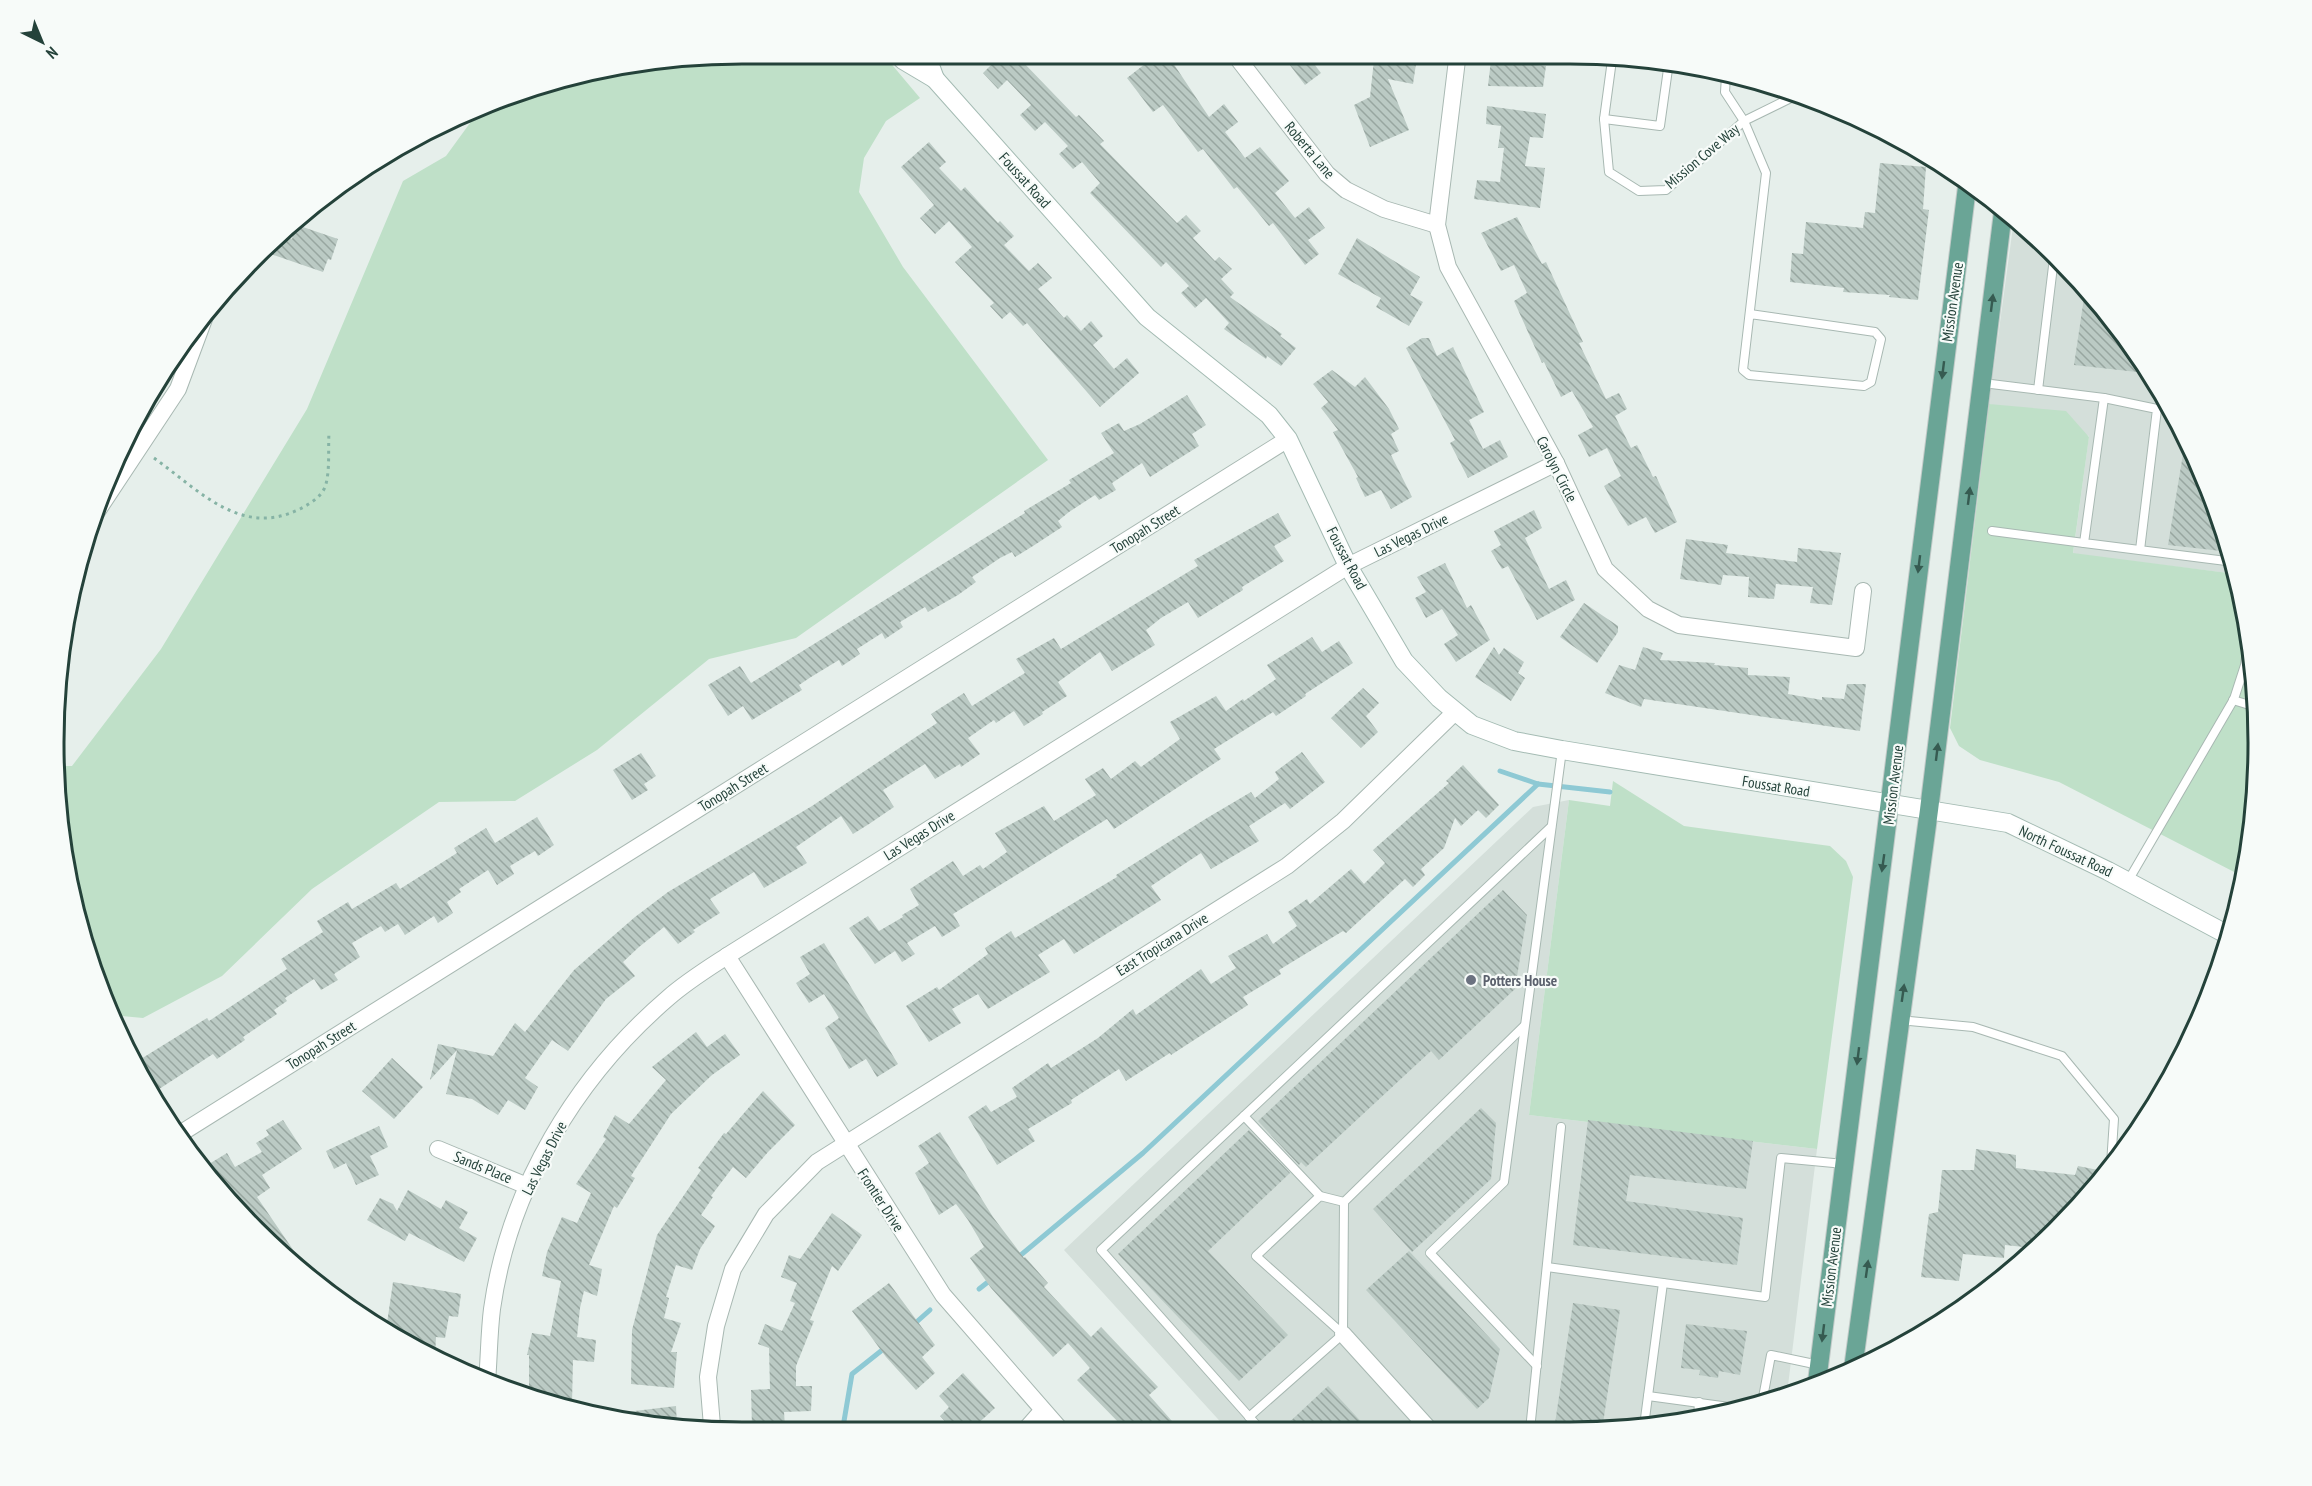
<svg xmlns="http://www.w3.org/2000/svg" width="2312" height="1486" viewBox="0 0 2312 1486" font-family="'PT Sans Narrow',sans-serif">
<style>
.built{fill:#d4dfda}
.grass{fill:#bfe0c8}
.lines{fill:none;stroke-linecap:round;stroke-linejoin:round}
.stream{stroke:#8ec9d4;stroke-width:5}
.building{fill:url(#building-back-hatch)}
.service-casing{stroke:#a8b8b2;stroke-width:10}
.minor-casing{stroke:#a8b8b2;stroke-width:18}
.secondary-casing{stroke:#a4bbb3;stroke-width:20}
.primary-casing{stroke:#c2cac8;stroke-width:20}
.path{stroke:#86b3a5;stroke-width:3;stroke-dasharray:3 4.5;stroke-linecap:butt}
.service{stroke:#fff;stroke-width:8}
.minor{stroke:#fff;stroke-width:16}
.secondary{stroke:#fff;stroke-width:18}
.primary{stroke:#6aa596;stroke-width:18}
.oneway{fill:#365b51}
.worship-dot{fill:#6b7280;stroke:#f7fbf9;stroke-width:2}
.labels{text-anchor:middle;dominant-baseline:central;stroke-width:4.5;stroke-linejoin:round;paint-order:stroke}
.street-label{font-size:15px;fill:#24423a;stroke:#f7fbf9}
.worship-label{font-size:15px;font-weight:bold;fill:#5b616d;stroke:#f7fbf9;text-anchor:start}
.rim{fill:none;stroke:#24423a;stroke-width:3}
</style>
<defs>
<pattern id="building-back-hatch" width="6" height="6" patternUnits="userSpaceOnUse" patternTransform="scale(1.5)"><rect width="6" height="6" fill="#bbcac4"/><path d="M-1 5l2 2M0 0l6 6M5-1l2 2" fill="none" stroke="#98a6a0"/></pattern>
</defs>
<rect width="100%" height="100%" fill="#e6efeb"/>
<g class="built">
<polygon points="2014,219 2023,225 2115,323 2187,438 2236,574 2073,554 2089,436 1989,404"/>
<polygon points="1569,800 1529,1115 1817,1149 1787,1394 1747,1409 1614,1431 1227,1429 1064,1250 1533,807"/>
</g>
<g class="grass">
<polygon points="653,60 888,60 920,98 886,121 864,158 859,192 903,267 1048,460 796,638 709,659 597,750 515,801 439,802 312,889 222,976 143,1018 111,1015 78,922 60,833 58,766 72,766 161,649 307,409 403,181 446,156 478,112 522,90"/>
<polygon points="1989,404 2066,411 2089,437 2073,553 2236,574 2234,602 2241,603 2256,698 2252,833 2242,876 2059,782 1980,760 1959,746 1950,728"/>
<polygon points="1613,781 1684,826 1830,846 1846,861 1853,877 1817,1149 1529,1115 1569,800 1610,806"/>
</g>
<g class="lines">
<g class="stream">
<polyline points="1500,771 1538,784 1610,792"/>
<polyline points="1016,1259 1143,1153 1538,784"/>
<polyline points="979,1289 993,1278"/>
<polyline points="912,1326 930,1310"/>
<polyline points="843,1427 852,1374 886,1347"/>
</g>
</g>
<g class="building">
<polygon points="996,60 1021,60 1076,117 1079,115 1104,141 1100,144 1177,223 1186,215 1201,231 1193,238 1215,261 1219,257 1232,269 1221,279 1234,293 1230,297 1282,334 1280,336 1296,348 1281,366 1267,356 1266,359 1224,329 1229,323 1206,298 1195,308 1181,293 1189,286 1166,262 1161,267 1090,193 1100,183 1082,162 1073,169 1059,154 1068,146 1045,122 1035,131 1020,115 1031,105 1007,80 998,89 983,73"/>
<polygon points="1150,60 1171,60 1209,117 1224,104 1238,122 1225,132 1245,158 1260,147 1289,181 1275,193 1295,218 1309,207 1325,228 1308,240 1319,254 1305,265 1273,223 1269,226 1237,187 1234,189 1203,149 1198,152 1163,105 1153,112 1127,78"/>
<polygon points="1286,60 1311,60 1321,73 1305,85"/>
<polygon points="1374,60 1416,64 1413,84 1388,79 1409,130 1370,147 1354,105 1370,97"/>
<polygon points="1491,60 1546,66 1543,87 1488,86"/>
<polygon points="1487,106 1546,114 1543,138 1530,137 1525,166 1545,168 1540,208 1474,199 1477,180 1500,182 1504,148 1498,148 1501,126 1486,124"/>
<polygon points="929,142 946,162 939,168 961,191 965,187 998,223 1000,221 1014,236 1004,245 1029,271 1038,263 1052,278 1038,289 1064,318 1067,315 1081,331 1091,321 1103,336 1093,345 1114,369 1127,358 1139,373 1100,407 1027,323 1023,326 1010,312 1002,319 990,306 994,303 955,262 972,247 949,221 935,234 920,218 934,205 901,167"/>
<polygon points="1880,163 1926,167 1923,209 1929,210 1918,300 1889,297 1890,295 1843,292 1844,288 1790,282 1792,253 1803,254 1806,222 1863,228 1865,212 1875,213"/>
<polygon points="1517,217 1542,264 1546,262 1583,342 1579,343 1606,399 1619,393 1627,409 1615,416 1631,448 1637,445 1653,477 1656,476 1677,522 1655,533 1646,517 1628,526 1613,502 1604,486 1621,476 1607,448 1589,457 1578,435 1593,427 1572,391 1561,397 1544,362 1542,363 1514,301 1527,293 1514,265 1501,271 1481,233"/>
<polygon points="297,225 338,239 331,260 328,259 323,272 262,251 281,235 292,239"/>
<polygon points="1357,238 1420,277 1410,295 1423,302 1409,326 1376,307 1381,298 1338,274"/>
<polygon points="2085,291 2115,323 2146,373 2074,365"/>
<polygon points="1422,338 1429,338 1437,356 1453,347 1484,412 1469,420 1483,449 1500,440 1508,457 1468,478 1450,443 1455,440 1406,348"/>
<polygon points="1332,370 1355,387 1365,377 1389,409 1399,429 1391,434 1399,451 1391,455 1412,497 1391,509 1381,490 1365,497 1356,478 1358,477 1333,432 1338,430 1321,408 1328,402 1313,384"/>
<polygon points="1187,395 1206,425 1192,434 1199,446 1150,477 1142,463 1112,483 1116,490 1099,500 1095,495 1069,512 1058,521 1062,527 1033,546 1015,557 1012,552 1000,558 972,577 976,582 958,595 928,612 925,607 900,622 903,627 885,639 882,633 857,649 860,654 842,666 839,660 811,677 799,685 802,690 752,720 743,706 728,716 708,685 740,666 751,683 1025,513 1024,511 1071,483 1069,480 1114,453 1101,433 1119,423 1124,431 1140,424"/>
<polygon points="2186,436 2187,438 2230,552 2168,545"/>
<polygon points="1534,510 1542,528 1525,538 1549,589 1566,580 1575,600 1537,620 1508,566 1502,569 1491,551 1501,545 1494,531"/>
<polygon points="1278,513 1291,536 1274,546 1284,561 1242,587 1243,590 1198,618 1188,602 1161,618 1146,630 1155,645 1112,671 1100,652 1058,682 1067,696 1042,712 1043,714 1024,726 1014,711 996,723 994,720 968,738 980,754 961,767 960,764 935,779 925,764 883,790 894,807 869,824 853,834 841,816 796,847 807,863 764,888 754,872 710,899 720,913 693,930 695,932 678,944 664,927 639,947 623,962 635,976 606,999 568,1051 552,1040 525,1078 538,1087 525,1110 508,1100 498,1115 472,1099 446,1094 457,1050 430,1080 438,1044 493,1056 515,1023 525,1032 574,970 635,917 668,892 812,806 937,723 931,714 964,693 972,706 1025,673 1016,659 1054,638 1061,649 1198,566 1194,560"/>
<polygon points="1686,539 1728,545 1726,553 1797,562 1798,548 1841,553 1832,605 1810,603 1813,587 1776,584 1774,599 1748,597 1749,577 1723,575 1721,585 1680,579"/>
<polygon points="1445,563 1467,608 1471,605 1490,640 1456,662 1444,644 1458,635 1442,609 1426,618 1415,598 1426,592 1417,577"/>
<polygon points="1584,603 1618,626 1618,632 1597,663 1560,637"/>
<polygon points="1312,637 1322,652 1339,641 1353,663 1305,694 1306,696 1276,716 1273,712 1214,749 1221,759 1131,818 1114,829 1107,819 953,914 960,926 942,937 935,926 907,943 915,954 902,962 895,951 875,964 849,928 868,916 879,931 903,917 902,915 919,905 910,889 953,861 963,876 980,865 983,869 1007,852 995,833 1044,806 1054,821 1096,795 1085,779 1103,768 1111,779 1135,761 1141,767 1180,739 1170,722 1216,696 1226,711 1243,699 1244,701 1276,679 1267,665"/>
<polygon points="1494,647 1499,655 1504,648 1524,662 1518,673 1525,678 1511,701 1475,677"/>
<polygon points="1643,647 1663,653 1660,660 1715,663 1714,665 1748,668 1748,675 1790,677 1788,694 1822,700 1822,697 1844,699 1847,684 1866,684 1860,731 1644,699 1641,707 1605,693 1619,665 1635,670"/>
<polygon points="1363,688 1379,703 1366,716 1378,732 1361,748 1331,718"/>
<polygon points="1302,752 1325,782 1290,809 1285,803 1249,826 1259,841 1211,869 1201,853 1151,886 1161,900 1074,954 1064,939 1038,955 1050,972 988,1009 978,994 952,1009 961,1023 929,1042 906,1006 937,987 939,990 988,954 985,948 1011,931 1015,938 1117,877 1116,875 1207,818 1251,792 1255,798 1279,779 1275,772"/>
<polygon points="641,753 656,776 644,784 648,790 632,800 613,770"/>
<polygon points="1463,765 1499,805 1486,818 1478,810 1461,826 1455,818 1444,848 1421,869 1425,875 1413,887 1405,879 1346,933 1343,931 1279,970 1281,974 1243,997 1248,1005 1171,1055 1170,1053 1126,1081 1119,1069 1071,1100 1072,1103 1028,1129 1035,1141 997,1165 968,1117 986,1105 991,1112 1017,1097 1012,1088 1022,1081 1048,1063 1051,1068 1098,1038 1133,1009 1136,1015 1201,969 1211,984 1236,968 1228,956 1267,934 1273,944 1297,926 1288,912 1307,899 1310,904 1351,869 1364,884 1385,863 1373,850 1449,783 1446,781"/>
<polygon points="537,817 554,845 538,856 535,851 510,866 514,874 497,885 488,870 459,889 461,892 447,902 453,913 438,923 434,916 405,935 398,924 385,932 381,926 352,943 360,957 334,974 338,980 321,990 314,979 285,998 287,1001 274,1010 277,1014 243,1037 245,1040 217,1059 213,1054 153,1093 136,1062 207,1018 209,1021 287,969 281,959 323,932 317,921 348,902 352,909 396,883 400,889 457,853 454,848 486,828 495,843"/>
<polygon points="1503,890 1527,915 1515,989 1439,1060 1431,1051 1306,1167 1301,1162 1299,1165 1258,1121"/>
<polygon points="824,943 898,1064 877,1077 866,1059 849,1069 825,1028 839,1018 824,994 809,1003 796,983 810,974 800,957"/>
<polygon points="696,1032 707,1047 725,1034 740,1055 712,1075 671,1114 631,1176 635,1178 617,1208 614,1206 589,1265 602,1269 597,1296 584,1291 580,1308 577,1337 596,1340 594,1362 573,1360 572,1404 529,1393 529,1355 527,1355 532,1333 550,1336 561,1281 542,1276 547,1252 562,1217 577,1223 591,1193 576,1184 606,1139 603,1137 615,1115 629,1124 666,1080 652,1067"/>
<polygon points="392,1058 423,1087 394,1119 362,1091"/>
<polygon points="763,1091 795,1125 768,1152 746,1178 733,1167 711,1196 713,1197 701,1215 715,1226 700,1249 692,1270 676,1265 666,1297 669,1298 664,1318 681,1323 671,1352 677,1352 674,1388 631,1384 632,1330 657,1235 701,1170 698,1168 724,1133 726,1134"/>
<polygon points="1481,1108 1496,1123 1491,1179 1412,1252 1373,1209"/>
<polygon points="283,1120 302,1149 262,1175 270,1188 257,1197 298,1257 291,1263 229,1193 209,1164 227,1153 235,1167 262,1152 256,1143 269,1135 266,1130"/>
<polygon points="1588,1120 1753,1141 1746,1189 1630,1175 1626,1201 1743,1218 1737,1265 1573,1245"/>
<polygon points="379,1126 388,1147 370,1156 379,1175 356,1185 346,1163 334,1169 326,1151"/>
<polygon points="1249,1130 1290,1173 1208,1251 1288,1335 1239,1381 1118,1254"/>
<polygon points="940,1132 993,1217 1024,1258 1025,1257 1048,1283 1044,1287 1091,1337 1101,1327 1158,1387 1149,1395 1179,1429 1124,1428 1077,1380 1090,1368 1068,1343 1053,1357 991,1288 970,1258 984,1247 968,1220 956,1204 939,1215 915,1173 929,1163 918,1146"/>
<polygon points="1976,1149 2016,1155 2016,1168 2075,1175 2078,1166 2098,1170 2095,1186 2087,1197 2033,1248 2005,1245 2004,1258 1963,1254 1959,1281 1921,1277 1929,1214 1938,1212 1942,1170 1974,1170"/>
<polygon points="408,1190 441,1209 446,1200 468,1212 459,1228 477,1238 464,1262 409,1233 405,1241 367,1220 380,1198 393,1204 397,1211"/>
<polygon points="832,1213 862,1235 838,1271 832,1266 810,1320 814,1321 796,1366 796,1386 812,1386 811,1411 784,1412 785,1427 752,1427 751,1390 770,1389 769,1348 758,1344 765,1324 782,1331 795,1303 790,1301 797,1283 781,1277 789,1255 800,1259"/>
<polygon points="1409,1251 1500,1349 1489,1398 1477,1409 1366,1290"/>
<polygon points="393,1282 461,1294 458,1317 449,1316 445,1338 436,1337 435,1358 386,1330"/>
<polygon points="889,1283 935,1345 922,1357 935,1373 916,1390 886,1357 852,1311"/>
<polygon points="1573,1303 1620,1310 1602,1430 1554,1430"/>
<polygon points="1686,1324 1747,1331 1740,1375 1719,1371 1718,1378 1699,1375 1700,1370 1681,1368"/>
<polygon points="963,1373 995,1408 973,1428 951,1428 940,1416 949,1407 939,1396"/>
<polygon points="1328,1386 1368,1429 1282,1429"/>
<polygon points="676,1406 677,1426 653,1426 610,1414"/>
</g>
<g class="lines">
<defs>
<g id="service">
<polyline points="1612,60 1604,119 1609,172 1639,191 1666,190 1744,121 1799,94"/>
<polyline points="1726,76 1725,92 1744,121 1766,173 1743,370 1749,375 1864,386 1871,382 1881,339 1875,332 1750,314"/>
<polyline points="1604,119 1660,126 1669,62"/>
<polyline points="1983,383 2104,398 2084,543 2234,562"/>
<polyline points="2038,390 2054,258"/>
<polyline points="2104,398 2157,409 2140,550"/>
<polyline points="1992,531 2084,543"/>
<polyline points="2233,700 2256,707"/>
<polyline points="2128,881 2234,699 2245,665 2248,643"/>
<polyline points="1899,1020 1973,1027 2062,1056 2114,1119 2111,1164"/>
<polyline points="1244,1116 1101,1250 1260,1429"/>
<polyline points="1320,1196 1244,1116 1551,827"/>
<polyline points="1547,1267 1765,1297 1781,1158 1844,1164"/>
<polyline points="1343,1334 1256,1256 1320,1196 1344,1202"/>
<polyline points="1537,1366 1430,1253 1504,1182 1562,750"/>
<polyline points="1648,1396 1744,1409"/>
<polyline points="1762,1403 1771,1355 1819,1365"/>
<polyline points="1249,1417 1343,1334 1344,1202 1524,1026"/>
<polyline points="1698,1417 1699,1402"/>
<polyline points="1644,1426 1663,1283"/>
<polyline points="1530,1430 1561,1127"/>
</g>
<g id="minor">
<polyline points="1239,60 1327,174 1346,190 1384,209 1437,225"/>
<polyline points="1457,60 1437,225 1448,267 1556,463 1605,569 1648,609 1679,625 1856,648 1863,591"/>
<polyline points="92,519 178,389 207,311"/>
<polyline points="727,956 943,1295 1059,1428"/>
<polyline points="178,1135 1288,439"/>
<polyline points="438,1149 527,1186"/>
<polyline points="1343,1334 1430,1430"/>
<path d="M487 1382C489 1358 489 1333 492 1309 509 1188 576 1077 668 998 686 982 707 969 727 956L1348 566 1556 463"/>
<polyline points="712,1426 708,1377 716,1326 733,1269 766,1214 817,1162 1287,866 1343,821 1455,712"/>
<polyline points="1027,1428 1042,1411"/>
</g>
<g id="secondary">
<polyline points="903,60 935,79 928,60"/>
<polyline points="935,79 1147,317 1269,415 1288,439 1348,566 1404,661 1439,698 1472,725 1514,741 1562,750 2008,823 2108,871 2228,935"/>
</g>
<g id="primary">
<polyline points="1853,1369 1929,810 2003,212"/>
<polyline points="1817,1382 1967,187"/>
</g>
</defs>
<use href="#service" class="service-casing"/>
<use href="#minor" class="minor-casing"/>
<use href="#secondary" class="secondary-casing"/>
<use href="#primary" class="primary-casing"/>
<path class="path" d="M154 458C200 491 241 538 300 509 311 503 323 496 326 484 330 468 328 449 329 433"/>
<use href="#service" class="service"/>
<use href="#minor" class="minor"/>
<use href="#secondary" class="secondary"/>
<use href="#primary" class="primary"/>
</g>
<defs><path id="oneway-solid" d="M-6-.8H1V-3.2L6.5 0L1 3.2V.8H-6Z" transform="scale(1.5)"/></defs>
<g class="oneway">
<use href="#oneway-solid" transform="translate(1992 303) rotate(-83)"/>
<use href="#oneway-solid" transform="translate(1943 370) rotate(97)"/>
<use href="#oneway-solid" transform="translate(1969 496) rotate(-83)"/>
<use href="#oneway-solid" transform="translate(1919 564) rotate(97)"/>
<use href="#oneway-solid" transform="translate(1937 752) rotate(-83)"/>
<use href="#oneway-solid" transform="translate(1883 863) rotate(98)"/>
<use href="#oneway-solid" transform="translate(1903 993) rotate(-82)"/>
<use href="#oneway-solid" transform="translate(1858 1056) rotate(97)"/>
<use href="#oneway-solid" transform="translate(1867 1269) rotate(-82)"/>
<use href="#oneway-solid" transform="translate(1823 1333) rotate(97)"/>
</g>
<circle class="worship-dot" cx="1471" cy="980" r="6"/>
<g class="labels">
<g class="street-label">
<text transform="translate(1310 150) rotate(50)">Roberta Lane</text>
<text transform="translate(1702 156) rotate(-40)">Mission Cove Way</text>
<text transform="translate(1025 180) rotate(48)">Foussat Road</text>
<text transform="translate(1952 302) rotate(-82)">Mission Avenue</text>
<text transform="translate(1557 469) rotate(63)">Carolyn Circle</text>
<text transform="translate(1145 529) rotate(-32)">Tonopah Street</text>
<text transform="translate(1411 535) rotate(-26)">Las Vegas Drive</text>
<text transform="translate(1347 558) rotate(62)">Foussat Road</text>
<text transform="translate(1893 785) rotate(-83)">Mission Avenue</text>
<text transform="translate(1776 786) rotate(9)">Foussat Road</text>
<text transform="translate(733 787) rotate(-32)">Tonopah Street</text>
<text transform="translate(919 835) rotate(-32)">Las Vegas Drive</text>
<text transform="translate(2066 851) rotate(25)">North Foussat Road</text>
<text transform="translate(1162 944) rotate(-32)">East Tropicana Drive</text>
<text transform="translate(321 1045) rotate(-32)">Tonopah Street</text>
<text transform="translate(544 1158) rotate(-63)">Las Vegas Drive</text>
<text transform="translate(483 1167) rotate(22)">Sands Place</text>
<text transform="translate(881 1200) rotate(57)">Frontier Drive</text>
<text transform="translate(1831 1267) rotate(-83)">Mission Avenue</text>
</g>
<g class="worship-label">
<text x="1483" y="980">Potters House</text>
</g>
</g>
<path d="M0 0H2312V1486H0ZM742 64H1570A678 678 0 0 1 2248 742V744A678 678 0 0 1 1570 1422H742A678 678 0 0 1 64 744V742A678 678 0 0 1 742 64Z" fill="#f7fbf9" fill-rule="evenodd"/>
<path class="rim" d="M742 64H1570A678 678 0 0 1 2248 742V744A678 678 0 0 1 1570 1422H742A678 678 0 0 1 64 744V742A678 678 0 0 1 742 64Z"/>
<g transform="translate(42 42) rotate(137)" stroke="#f7fbf9" stroke-width="4.5" paint-order="stroke">
<path d="M0-4.5L10 22L0 15L-10 22Z" fill="#24423a"/>
<text y="-9" font-size="16" font-weight="bold" text-anchor="middle" fill="#24423a">N</text>
</g>
</svg>
